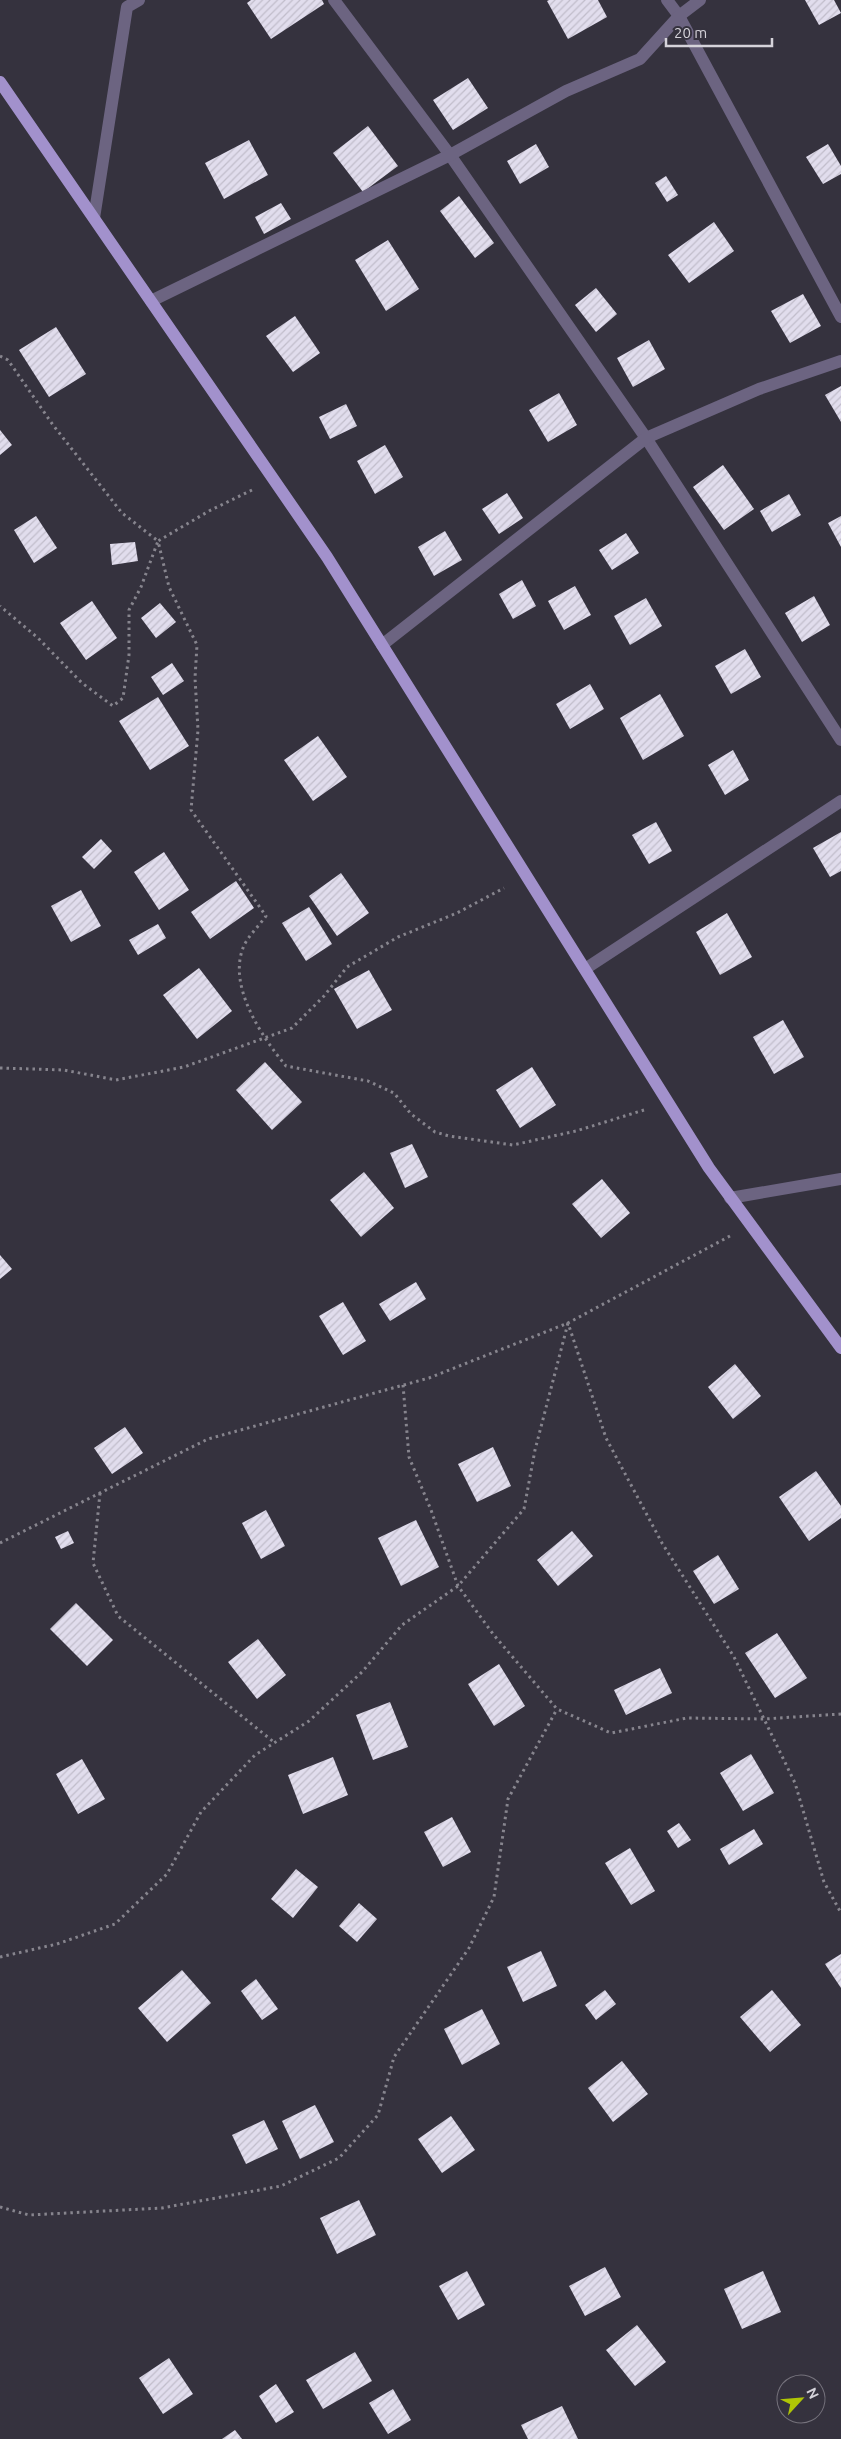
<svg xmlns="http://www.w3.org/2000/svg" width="841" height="2439" viewBox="0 0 841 2439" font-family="Ubuntu,sans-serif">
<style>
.building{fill:url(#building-hatch)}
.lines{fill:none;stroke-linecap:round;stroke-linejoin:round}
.path{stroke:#87858e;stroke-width:3;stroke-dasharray:2.5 4;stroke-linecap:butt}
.minor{stroke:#6c6481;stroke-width:12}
.major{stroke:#a291cc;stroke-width:12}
</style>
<defs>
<pattern id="building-hatch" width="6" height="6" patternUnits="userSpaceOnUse" patternTransform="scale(1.25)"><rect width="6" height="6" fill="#e1dded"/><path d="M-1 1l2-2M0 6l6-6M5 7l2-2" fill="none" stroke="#c1bdcb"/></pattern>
</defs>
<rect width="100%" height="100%" fill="#35323e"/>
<g class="building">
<polygon points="251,0 322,0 324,4 271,39 247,3"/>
<polygon points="549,0 598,0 607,17 568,39 547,1"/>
<polygon points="805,0 834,0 841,13 819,25"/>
<polygon points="468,78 488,108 453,130 433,100"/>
<polygon points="368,126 398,166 363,192 333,153"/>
<polygon points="249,140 268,175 224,199 205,163"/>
<polygon points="536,144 549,167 520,184 507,161"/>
<polygon points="828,144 841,166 841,174 823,184 806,157"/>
<polygon points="666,176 678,195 667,202 655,183"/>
<polygon points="459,196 494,243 475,258 440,211"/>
<polygon points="281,203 291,219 264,234 255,217"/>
<polygon points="714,222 734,251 689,283 668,255"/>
<polygon points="388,240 419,289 386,311 355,260"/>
<polygon points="596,288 617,314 596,332 575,305"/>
<polygon points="803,294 821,326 790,343 771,311"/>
<polygon points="295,316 320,353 293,372 266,336"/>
<polygon points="56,327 86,374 49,397 19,350"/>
<polygon points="649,340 665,369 633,387 617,358"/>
<polygon points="841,386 841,422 825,395"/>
<polygon points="559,393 577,425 548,442 529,410"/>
<polygon points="346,404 357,426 330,439 319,417"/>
<polygon points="0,430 12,445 0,455"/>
<polygon points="385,445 403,477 375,494 357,461"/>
<polygon points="723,465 754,509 724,530 693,487"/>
<polygon points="507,493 523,518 499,534 482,509"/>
<polygon points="789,494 801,515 772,532 760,511"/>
<polygon points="36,516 57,548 34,563 14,530"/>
<polygon points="841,516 841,547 828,523"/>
<polygon points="445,531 462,560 434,576 418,547"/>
<polygon points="626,533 639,553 612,570 599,550"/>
<polygon points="135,542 138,561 112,565 110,544"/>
<polygon points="522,580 536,606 513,619 499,594"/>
<polygon points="575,586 591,615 564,630 548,601"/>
<polygon points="814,596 830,625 802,642 785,613"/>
<polygon points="646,598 662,626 630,645 614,616"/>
<polygon points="92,601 117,638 86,660 60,623"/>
<polygon points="160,603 176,622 156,638 141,618"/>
<polygon points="745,649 761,677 731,694 715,666"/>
<polygon points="172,663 184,681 163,695 151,677"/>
<polygon points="590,684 604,709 570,729 556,704"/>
<polygon points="660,694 684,736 643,760 620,718"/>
<polygon points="158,697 189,746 150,770 119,721"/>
<polygon points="318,736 347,777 313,801 284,760"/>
<polygon points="733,750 749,780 725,795 708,765"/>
<polygon points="656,822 672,851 649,864 632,835"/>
<polygon points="841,832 841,871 830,877 813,848"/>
<polygon points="101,839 112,851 94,869 82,857"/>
<polygon points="164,852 189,890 159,910 134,872"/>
<polygon points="341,873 369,913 337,936 309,896"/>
<polygon points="236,881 254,908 210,939 191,912"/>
<polygon points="81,890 101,926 71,942 51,906"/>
<polygon points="309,907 332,944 306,961 282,923"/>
<polygon points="727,913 752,957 720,975 696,932"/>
<polygon points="158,924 166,938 138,955 129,940"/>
<polygon points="199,968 232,1011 197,1039 163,995"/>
<polygon points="369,970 392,1010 357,1029 334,989"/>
<polygon points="783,1020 804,1057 774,1074 753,1037"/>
<polygon points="265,1062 302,1102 272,1130 236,1090"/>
<polygon points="532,1067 556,1105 520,1128 496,1090"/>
<polygon points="412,1144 428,1177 405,1188 390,1153"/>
<polygon points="364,1172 394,1208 361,1237 330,1200"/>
<polygon points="602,1179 630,1213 601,1238 572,1204"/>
<polygon points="0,1255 12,1269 0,1279"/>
<polygon points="416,1282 426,1299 390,1321 379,1304"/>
<polygon points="343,1302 366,1341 343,1355 319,1316"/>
<polygon points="735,1364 761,1396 733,1419 708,1387"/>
<polygon points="125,1427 143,1453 112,1474 94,1448"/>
<polygon points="493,1447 511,1486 477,1502 458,1464"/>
<polygon points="816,1471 841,1506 841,1518 809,1541 779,1497"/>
<polygon points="266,1510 285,1546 261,1559 242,1523"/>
<polygon points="416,1520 439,1567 401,1586 378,1538"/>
<polygon points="68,1531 74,1543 61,1549 55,1537"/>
<polygon points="572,1531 593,1556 558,1586 537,1560"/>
<polygon points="718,1555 739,1589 714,1604 693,1571"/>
<polygon points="76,1603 113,1640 87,1666 50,1629"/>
<polygon points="777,1633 807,1678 775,1698 745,1653"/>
<polygon points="258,1639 286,1675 257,1699 228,1662"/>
<polygon points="499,1664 525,1706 494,1726 468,1684"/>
<polygon points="660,1668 672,1693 626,1715 614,1690"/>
<polygon points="390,1702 408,1747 373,1760 356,1715"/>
<polygon points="751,1754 774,1793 743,1811 720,1773"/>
<polygon points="333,1757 348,1795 303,1814 288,1775"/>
<polygon points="82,1759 105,1799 78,1814 56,1774"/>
<polygon points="452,1817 471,1852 443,1867 424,1832"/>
<polygon points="679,1823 691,1840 678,1848 667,1831"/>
<polygon points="754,1829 763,1844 729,1865 720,1849"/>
<polygon points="630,1848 655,1891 631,1905 605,1863"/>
<polygon points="296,1869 318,1887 293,1918 271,1899"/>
<polygon points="359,1903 377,1919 357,1942 339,1926"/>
<polygon points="541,1951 557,1986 523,2002 507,1967"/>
<polygon points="841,1954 841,1988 825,1964"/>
<polygon points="182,1970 211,2003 167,2042 138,2008"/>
<polygon points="256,1979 278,2009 262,2020 241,1991"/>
<polygon points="605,1990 616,2004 596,2020 585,2005"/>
<polygon points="772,1990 801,2025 770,2052 740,2017"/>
<polygon points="482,2009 500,2044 462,2065 444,2029"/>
<polygon points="622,2061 648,2094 613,2122 588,2088"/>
<polygon points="315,2105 334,2142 300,2159 282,2121"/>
<polygon points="451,2116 475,2150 442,2173 418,2139"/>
<polygon points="264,2120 278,2149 246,2164 232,2135"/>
<polygon points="359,2200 376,2235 337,2254 320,2218"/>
<polygon points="605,2267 621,2297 585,2316 569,2286"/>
<polygon points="467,2271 485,2305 458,2320 439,2286"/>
<polygon points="763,2271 781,2312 742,2329 724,2289"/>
<polygon points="637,2325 666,2362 635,2386 606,2350"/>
<polygon points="355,2352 372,2381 323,2409 306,2380"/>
<polygon points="169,2358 193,2394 163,2414 139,2378"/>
<polygon points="276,2384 294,2412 276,2423 259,2396"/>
<polygon points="393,2389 411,2420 388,2434 369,2403"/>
<polygon points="562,2406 578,2439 528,2439 521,2425"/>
<polygon points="235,2430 242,2439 222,2439"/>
</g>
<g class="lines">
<g class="path">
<polyline points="0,356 8,360 53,425 122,513 158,541 141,587 129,610 129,655 123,698 113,706 82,683 38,638 0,606"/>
<path d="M252 490 209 511 158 541 169 587 197 645 195 678 198 730 191 810 266 916C259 926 247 937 243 948 228 987 262 1037 286 1066L368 1081 394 1093 411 1114 435 1132 449 1136 513 1145 576 1131 644 1110"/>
<polyline points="0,1068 64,1070 116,1080 184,1067 292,1028 324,996 347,967 398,937 457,913 504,888"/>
<polyline points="730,1236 568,1323 606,1438 662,1543 734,1657 795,1783 824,1882 841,1913"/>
<polyline points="403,1385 409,1457 431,1510 458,1586 493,1634 557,1709 611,1733 687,1718 764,1719 841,1714"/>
<polyline points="100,1493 93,1563 118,1616 275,1743"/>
<polyline points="0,1543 208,1439 429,1378 568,1323"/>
<polyline points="0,1957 57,1944 115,1924 167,1874 201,1812 255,1755 309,1721 362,1672 402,1625 458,1586 524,1509 535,1450 568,1323"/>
<polyline points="0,2207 29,2215 162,2208 281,2186 339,2158 378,2115 394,2057 469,1948 494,1897 508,1799 557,1709"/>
</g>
<g class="minor">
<polyline points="334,0 450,155 646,438 841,740"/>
<polyline points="667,0 679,16 841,317"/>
<polyline points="94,218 127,7 139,0"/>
<polyline points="151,301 450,155 566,91 640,59 679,16 700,0"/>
<polyline points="382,645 646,438 759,389 841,361"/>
<polyline points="585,969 841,801"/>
<polyline points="730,1198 841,1179"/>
</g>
<polyline class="major" points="0,82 327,557 709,1168 841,1348"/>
</g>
<g transform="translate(801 2399) rotate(64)"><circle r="24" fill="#35323e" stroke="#75727c"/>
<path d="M0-4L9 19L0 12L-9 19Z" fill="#afc505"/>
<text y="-8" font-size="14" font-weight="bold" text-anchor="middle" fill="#d5d3da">N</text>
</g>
<path d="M666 38v8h106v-8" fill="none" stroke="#d5d3da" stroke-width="2.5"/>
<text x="674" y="38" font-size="15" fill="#d5d3da" stroke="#35323e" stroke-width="4" paint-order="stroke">20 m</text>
</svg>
